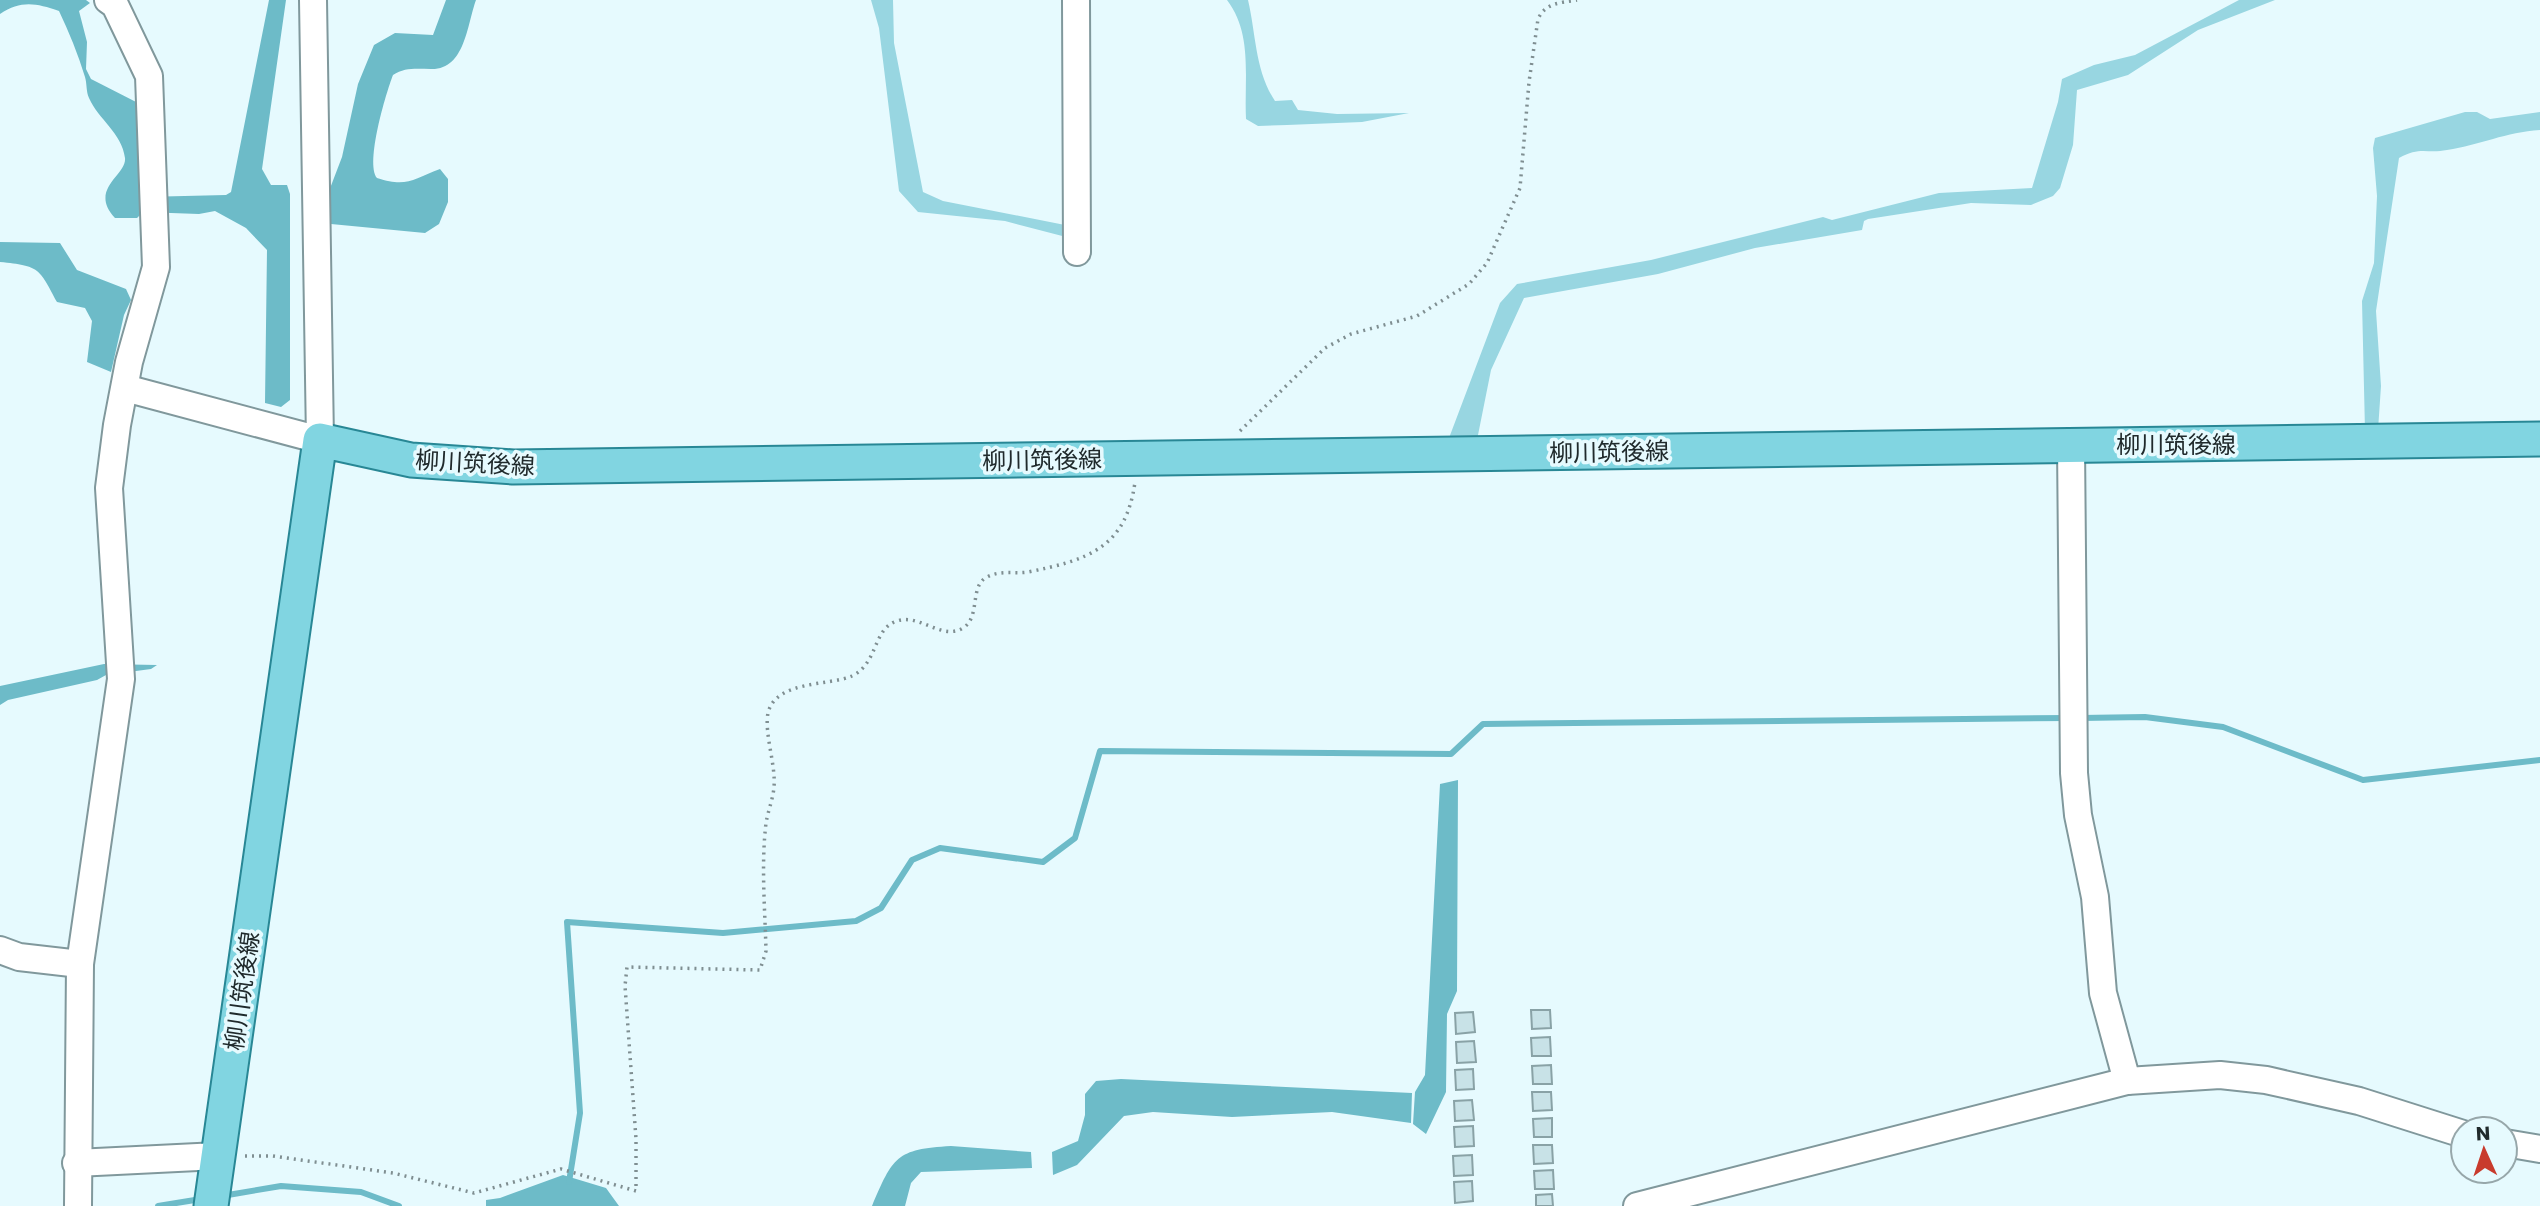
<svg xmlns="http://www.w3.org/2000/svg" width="2540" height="1206" viewBox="0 0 2540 1206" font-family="Poppins,'Noto Sans JP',sans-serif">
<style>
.green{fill:#98d6e1}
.water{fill:#6dbbc8}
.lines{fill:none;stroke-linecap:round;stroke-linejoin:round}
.stream{stroke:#6dbbc8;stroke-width:6}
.building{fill:#c8e2e7;stroke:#89a2a6;stroke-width:2}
.minor-casing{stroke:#80989c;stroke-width:30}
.major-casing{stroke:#288795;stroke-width:37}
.path{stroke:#7f8e91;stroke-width:3.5;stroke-dasharray:2 5;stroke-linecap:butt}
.minor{stroke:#fff;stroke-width:26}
.major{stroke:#81d5e1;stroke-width:33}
.labels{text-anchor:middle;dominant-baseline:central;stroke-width:7;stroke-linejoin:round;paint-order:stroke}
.street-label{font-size:24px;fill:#202a2c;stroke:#e6fafe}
</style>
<rect width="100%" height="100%" fill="#e6fafe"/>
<g class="green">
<polygon points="871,0 893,0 894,43 923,192 943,201 1070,226 1070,238 1005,221 918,212 899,191 879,28"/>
<path d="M1227 0H1248C1256 34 1255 71 1275 101L1292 100 1298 110 1337 114 1409 113 1362 122 1287 125 1258 126 1246 119C1244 78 1253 34 1227 0Z"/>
<polygon points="2239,0 2275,0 2198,30 2128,75 2077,90 2073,145 2060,188 2053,196 2031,205 1971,203 1868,219 1864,221 1862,230 1755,248 1658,274 1524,298 1491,370 1477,440 1449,438 1500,303 1517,284 1651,260 1823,217 1832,220 1939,193 2032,188 2058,102 2062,79 2094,65 2135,55"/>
<path d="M2465 112H2477L2490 119 2540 112V130C2506 132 2480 145 2447 150 2427 154 2420 146 2399 158L2376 311 2381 386 2378 430 2365 431 2362 301 2374 263 2377 196 2373 148 2375 138Z"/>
</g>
<g class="water">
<path d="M0 0H86L90 3 79 11 87 42 86 69 91 79 140 104 143 197 226 195 231 192 269 0H286L262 169 271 185H287L290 194V400L281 407 265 403 267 250 246 228 215 211 199 214 143 212 137 218H115C88 189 127 175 125 158 122 133 98 119 89 98 86 92 87 83 85 77 78 54 69 32 59 11 36 3 21 0 0 14Z"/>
<path d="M446 0H476C467 25 465 70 431 69 417 69 405 67 393 75 386 93 365 163 377 178 407 188 413 179 440 169L448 179V202L439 224 425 233 331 224 327 215 329 191 342 157 358 84 374 45 395 33 433 35Z"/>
<path d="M0 242 60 243 77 270 126 289 131 300 124 315 111 372 87 362 92 321 85 308 57 302C39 268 40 266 0 262Z"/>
<polygon points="104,664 157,665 151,669 106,675 97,680 8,700 0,705 0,686"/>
<polygon points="1458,780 1457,991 1447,1014 1446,1092 1426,1134 1413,1124 1415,1092 1425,1075 1440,784"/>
<polygon points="1121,1079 1412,1093 1411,1123 1332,1112 1232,1117 1153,1112 1124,1116 1077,1165 1053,1175 1052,1152 1078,1141 1085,1115 1085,1094 1096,1081"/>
<path d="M951 1146 1031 1152 1032 1168 921 1172 911 1183 905 1206H872C893 1157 896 1149 951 1146Z"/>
<polygon points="563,1175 606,1188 619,1206 486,1206 486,1200 500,1198"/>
</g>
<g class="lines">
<g class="stream">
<polyline points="2081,718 2145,717 2223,727 2363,780 2540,760"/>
<polyline points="569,1182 580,1113 567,922 723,933 856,921 881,908 912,860 940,848 1043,862 1075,838 1100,751 1451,754 1483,724 2067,718"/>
<polyline points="222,1196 281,1186 361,1192 399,1206"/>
<polyline points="158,1206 201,1199"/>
</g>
</g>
<g class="building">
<polygon points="1531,1010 1550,1010 1551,1028 1532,1029"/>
<polygon points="1473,1012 1475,1032 1456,1034 1455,1013"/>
<polygon points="1550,1037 1551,1056 1532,1056 1531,1038"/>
<polygon points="1474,1041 1476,1062 1457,1063 1456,1042"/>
<polygon points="1551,1065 1552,1084 1533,1084 1532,1066"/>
<polygon points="1473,1069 1474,1089 1456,1090 1455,1070"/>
<polygon points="1532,1092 1551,1092 1552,1110 1533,1111"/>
<polygon points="1472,1100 1474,1120 1455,1121 1454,1101"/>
<polygon points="1552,1118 1552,1137 1534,1137 1533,1119"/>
<polygon points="1473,1126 1474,1146 1455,1147 1454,1127"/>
<polygon points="1533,1145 1552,1145 1553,1163 1534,1164"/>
<polygon points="1472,1155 1473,1175 1454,1176 1453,1156"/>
<polygon points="1553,1170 1554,1189 1535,1189 1534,1171"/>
<polygon points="1472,1181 1473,1201 1455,1203 1454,1182"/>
<polygon points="1552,1194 1553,1206 1536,1206 1536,1195"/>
</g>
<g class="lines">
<defs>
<g id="minor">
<polyline points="1076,0 1077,252"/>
<polyline points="125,388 320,440 313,0"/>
<polyline points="2071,444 2074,773 2078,815 2095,897 2103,993 2127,1081"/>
<polyline points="0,950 19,957 80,964"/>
<polyline points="2505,1143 2540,1149"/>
<polyline points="76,1163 218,1156"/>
<polyline points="78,1206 80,964 121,679 109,488 117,425 129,362 156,267 149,76 115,5 108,0"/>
<polyline points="1637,1206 2127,1081 2220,1075 2266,1080 2359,1101 2463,1134"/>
</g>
<polyline id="major" points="211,1206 320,440 411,460 513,467 2540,439"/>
</defs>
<use href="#minor" class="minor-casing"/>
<use href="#major" class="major-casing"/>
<g class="path">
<path d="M1240 431 1325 348 1351 334 1417 316 1469 284 1487 263 1520 188 1529 82 1538 19C1546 2 1561 3 1577 0"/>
<path d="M245 1156H273L393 1173 474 1193 561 1169 636 1191V1139L625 986 627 967 760 970 766 951C765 909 761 865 766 823 768 811 773 799 774 787 776 765 764 733 768 713 776 680 829 686 852 676 878 664 873 628 897 621 919 613 942 641 963 628 981 617 969 586 987 577 1000 570 1014 574 1028 572 1088 560 1126 548 1135 482"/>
</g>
<use href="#minor" class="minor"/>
<use href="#major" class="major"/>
</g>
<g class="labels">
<g class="street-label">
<text x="2176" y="444">柳川筑後線</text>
<text transform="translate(1609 452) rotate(-1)">柳川筑後線</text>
<text transform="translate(1042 460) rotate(-1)">柳川筑後線</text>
<text transform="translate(475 463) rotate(3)">柳川筑後線</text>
<text transform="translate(242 991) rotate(-82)">柳川筑後線</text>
</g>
</g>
<g transform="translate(2484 1150) rotate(357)"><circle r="33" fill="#e6fafe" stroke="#97a7aa" stroke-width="2"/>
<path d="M0-5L12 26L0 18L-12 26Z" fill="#c83b2d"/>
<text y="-10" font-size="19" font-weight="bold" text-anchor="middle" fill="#202a2c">N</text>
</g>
</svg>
